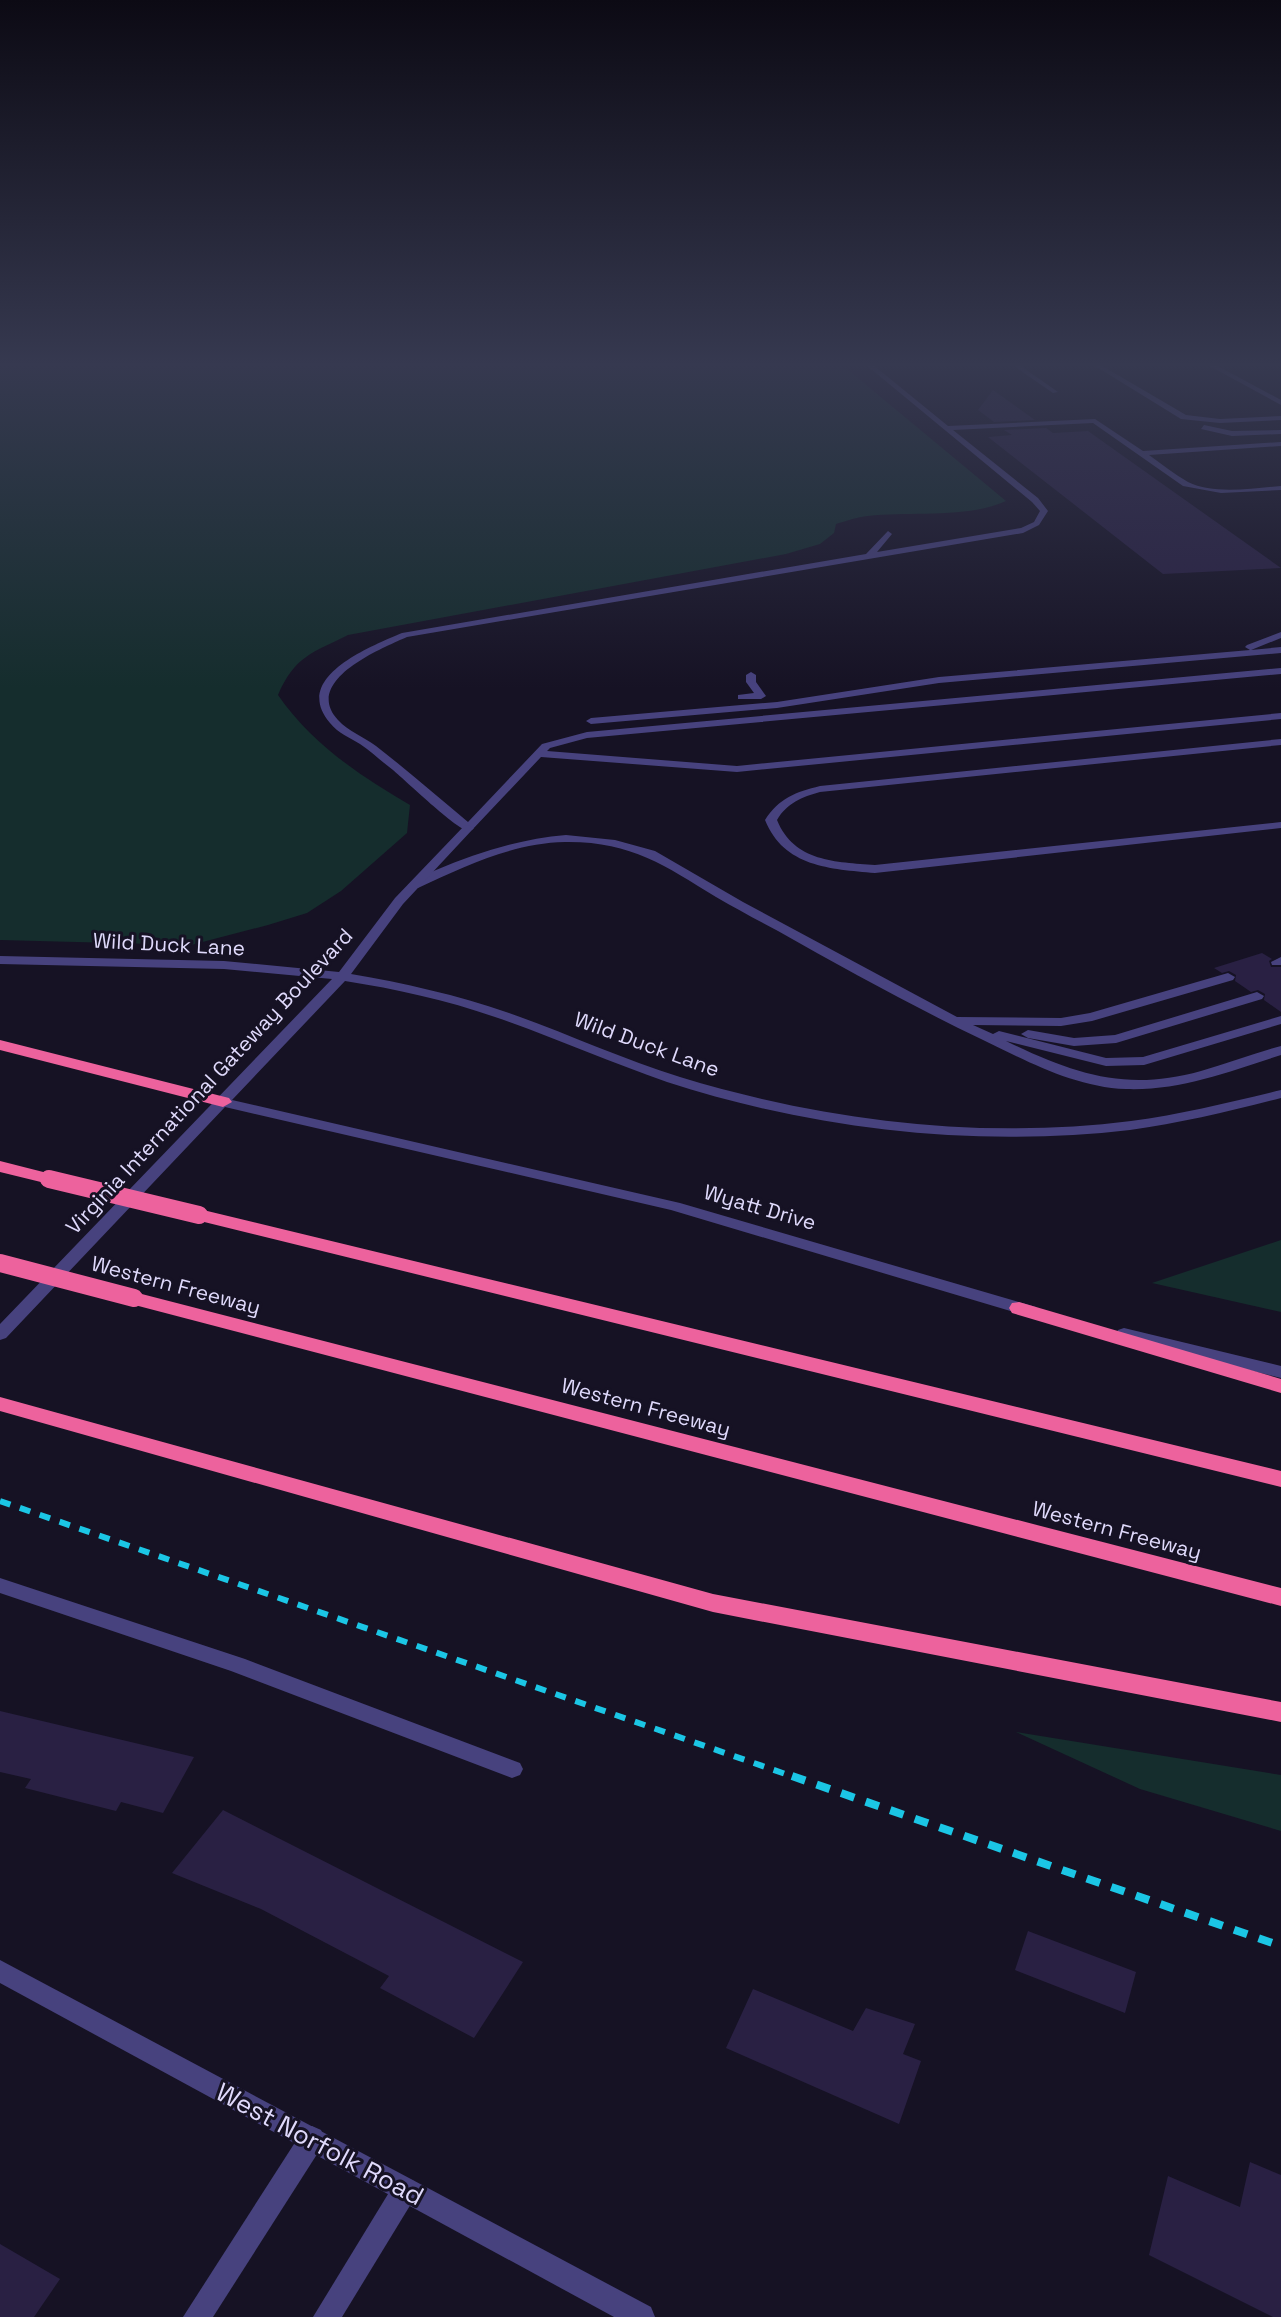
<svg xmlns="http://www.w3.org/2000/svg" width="1281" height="2317" viewBox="0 0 1281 2317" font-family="'Space Grotesk',sans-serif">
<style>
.green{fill:#152d2d}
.building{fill:#292043}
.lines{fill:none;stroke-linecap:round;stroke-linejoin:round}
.service{fill:#47427e;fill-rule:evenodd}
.minor{fill:#47427e;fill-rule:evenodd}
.tertiary{fill:#47427e;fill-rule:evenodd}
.motorway{fill:#ed629d;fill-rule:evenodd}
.rail-far1{stroke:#1bc6e5;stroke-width:6;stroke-dasharray:11 10;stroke-linecap:butt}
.rail{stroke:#1bc6e5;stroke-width:8;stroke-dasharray:14 12;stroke-linecap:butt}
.motorway-bridge{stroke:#ed629d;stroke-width:18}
.labels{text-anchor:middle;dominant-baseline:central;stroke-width:6;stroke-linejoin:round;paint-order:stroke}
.street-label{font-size:21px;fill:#dfd9fb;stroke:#161224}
.near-street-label{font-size:26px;fill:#dfd9fb;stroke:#161224}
</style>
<rect width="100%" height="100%" fill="#161224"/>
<g class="green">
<path d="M0 364H841L1006 501C966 519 911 511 868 516 857 517 846 521 836 524L834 533 820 544 786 554 348 635C312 653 295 656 278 695 312 744 359 775 410 805L407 833 341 891 307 913 268 925 191 945 0 940Z"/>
<polygon points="1281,1240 1281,1312 1152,1283"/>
<polygon points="1016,1732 1281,1775 1281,1831 1140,1789"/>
</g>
<g class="building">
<polygon points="993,390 1035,420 994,422 978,410"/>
<polygon points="1046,428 1053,433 1088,431 1281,568 1163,574 988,437 1012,435 1004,430"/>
<polygon points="1262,953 1272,959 1269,961 1271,967 1281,967 1281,1012 1264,1000 1265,994 1258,990 1251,992 1235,981 1236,975 1229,971 1222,973 1214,968"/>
<polygon points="0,1711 194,1757 163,1813 121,1802 116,1811 25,1788 31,1779 0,1772"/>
<polygon points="223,1810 523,1962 474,2038 380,1988 389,1976 261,1909 172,1873"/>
<polygon points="1028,1931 1136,1972 1125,2013 1015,1970"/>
<polygon points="753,1989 853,2031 866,2008 915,2024 903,2054 921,2061 899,2124 726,2048"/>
<polygon points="1250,2162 1281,2175 1281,2317 1273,2317 1149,2255 1168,2176 1240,2207"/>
<polygon points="0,2244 60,2279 34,2317 0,2317"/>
</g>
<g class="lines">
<g class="service">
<path d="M865 364H872L948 426 1095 419 1143 451 1281 442V446L1149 455C1162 464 1174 474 1188 482 1214 495 1253 488 1281 486V490L1221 493 1183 486 1093 423 953 430 1038 498 1048 511 1039 525 1023 533 407 637C380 649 302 681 338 720 348 731 364 737 376 746 407 770 437 796 468 822L542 744 587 732 1281 668V674L587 738 550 748 547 751 737 766 1281 713V719L737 772 541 757 472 830 468 831C455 828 407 782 393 770 382 762 372 752 360 744 350 738 338 733 330 723 291 678 369 647 402 633L866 554 888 531 892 534 877 552 1021 528 1034 522 1040 511 1032 502Z"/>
<polygon points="1011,364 1018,364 1058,392 1053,393"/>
<polygon points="1092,364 1099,364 1186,415 1220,419 1281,416 1281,420 1220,423 1181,419"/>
<polygon points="1206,364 1214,364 1281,400 1281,405"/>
<polygon points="1204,425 1232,431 1281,430 1281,434 1232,436 1201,429"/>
<polygon points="1281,632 1281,638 1251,650 1281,647 1281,653 939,683 777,708 591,724 586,721 591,718 777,702 939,677 1250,650 1245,647 1247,645"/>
<polygon points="751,672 756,675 756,682 766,696 761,699 738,699 738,695 754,693 746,682 746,675"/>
<path d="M1281 739V745L820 792C802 797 787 803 777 820 794 862 836 862 875 865L1281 822V828L875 873C830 869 784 867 765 820 779 798 796 792 820 786Z"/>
<path d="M566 835 615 840 655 851 743 902 957 1017 1061 1018 1090 1013 1228 973 1235 977 1233 980 1092 1021 1061 1026 973 1025 993 1034 999 1031 1106 1058 1143 1057 1281 1016V1024L1144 1065 1106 1066 1006 1041C1074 1074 1126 1092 1201 1071 1228 1063 1254 1053 1281 1046V1055C1231 1071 1180 1091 1126 1089 1074 1087 1027 1061 981 1039 912 1006 845 969 778 931 757 920 737 909 716 897 664 865 630 841 565 842 513 843 465 866 418 888H410L408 885C415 878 427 874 436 870 478 852 520 839 566 835Z"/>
<polygon points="1281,957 1281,965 1272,965 1271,962"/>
<polygon points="1257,992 1264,996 1262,999 1116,1043 1074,1046 1028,1038 1021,1034 1028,1030 1074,1038 1115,1035"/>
</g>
<g class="minor">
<path d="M468 825 474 828 472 830 403 904 351 974C404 983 457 995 509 1013 566 1033 622 1059 680 1077 825 1121 979 1140 1131 1121 1182 1114 1231 1102 1281 1090V1098C1231 1111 1181 1123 1130 1130 975 1148 815 1130 667 1082 609 1062 553 1037 495 1017 446 1000 396 989 345 981L232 1100 680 1203 1036 1307 1038 1311 1030 1316 1024 1315 671 1210 225 1107 6 1338 0 1340V1324L332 979 224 969 0 964V956L224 961 339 972 395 898 464 826Z"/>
<polygon points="1124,1328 1281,1366 1281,1378 1118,1338 1116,1334 1118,1330"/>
<polygon points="0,1578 245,1659 520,1763 523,1769 520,1775 512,1778 231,1671 0,1593"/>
<polygon points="312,2126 321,2130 325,2139 321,2148 213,2317 183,2317 303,2130"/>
<polygon points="405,2177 414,2181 418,2190 414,2199 342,2317 313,2317 396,2181"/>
</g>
<polygon class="tertiary" points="0,1960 651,2307 655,2317 614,2317 0,1983"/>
<g class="motorway">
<polygon points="0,1040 229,1098 232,1102 223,1107 0,1050"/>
<polygon points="0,1161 55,1175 58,1179 49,1184 0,1172"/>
<polygon points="199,1209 1281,1471 1281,1487 192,1219 190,1215"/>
<polygon points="134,1292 1281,1588 1281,1606 127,1303 124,1298 127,1293"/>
<polygon points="1019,1302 1281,1379 1281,1393 1012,1313 1009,1308 1012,1303"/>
<polygon points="0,1397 713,1594 1281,1702 1281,1722 713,1612 0,1411"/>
</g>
<polyline class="rail-far1" points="0,1501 797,1778"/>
<polyline class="rail" points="792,1776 1281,1946"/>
<g class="motorway-bridge">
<polyline points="49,1179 199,1215"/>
<polyline points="0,1263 134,1298"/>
</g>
</g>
<linearGradient id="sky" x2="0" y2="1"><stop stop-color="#0c0a14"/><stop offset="0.53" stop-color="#363950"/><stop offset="1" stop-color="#363950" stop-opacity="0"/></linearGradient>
<rect width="1281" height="688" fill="url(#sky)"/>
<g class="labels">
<g class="street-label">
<text transform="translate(169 944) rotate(3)">Wild Duck Lane</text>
<text transform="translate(647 1044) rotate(20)">Wild Duck Lane</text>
<text transform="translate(209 1081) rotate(-47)">Virginia International Gateway Boulevard</text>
<text transform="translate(760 1207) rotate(16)">Wyatt Drive</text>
<text transform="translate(176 1285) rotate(15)">Western Freeway</text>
<text transform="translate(646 1407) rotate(15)">Western Freeway</text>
<text transform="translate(1117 1530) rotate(15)">Western Freeway</text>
</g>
<g class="near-street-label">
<text transform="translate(320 2144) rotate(28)">West Norfolk Road</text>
</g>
</g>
</svg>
